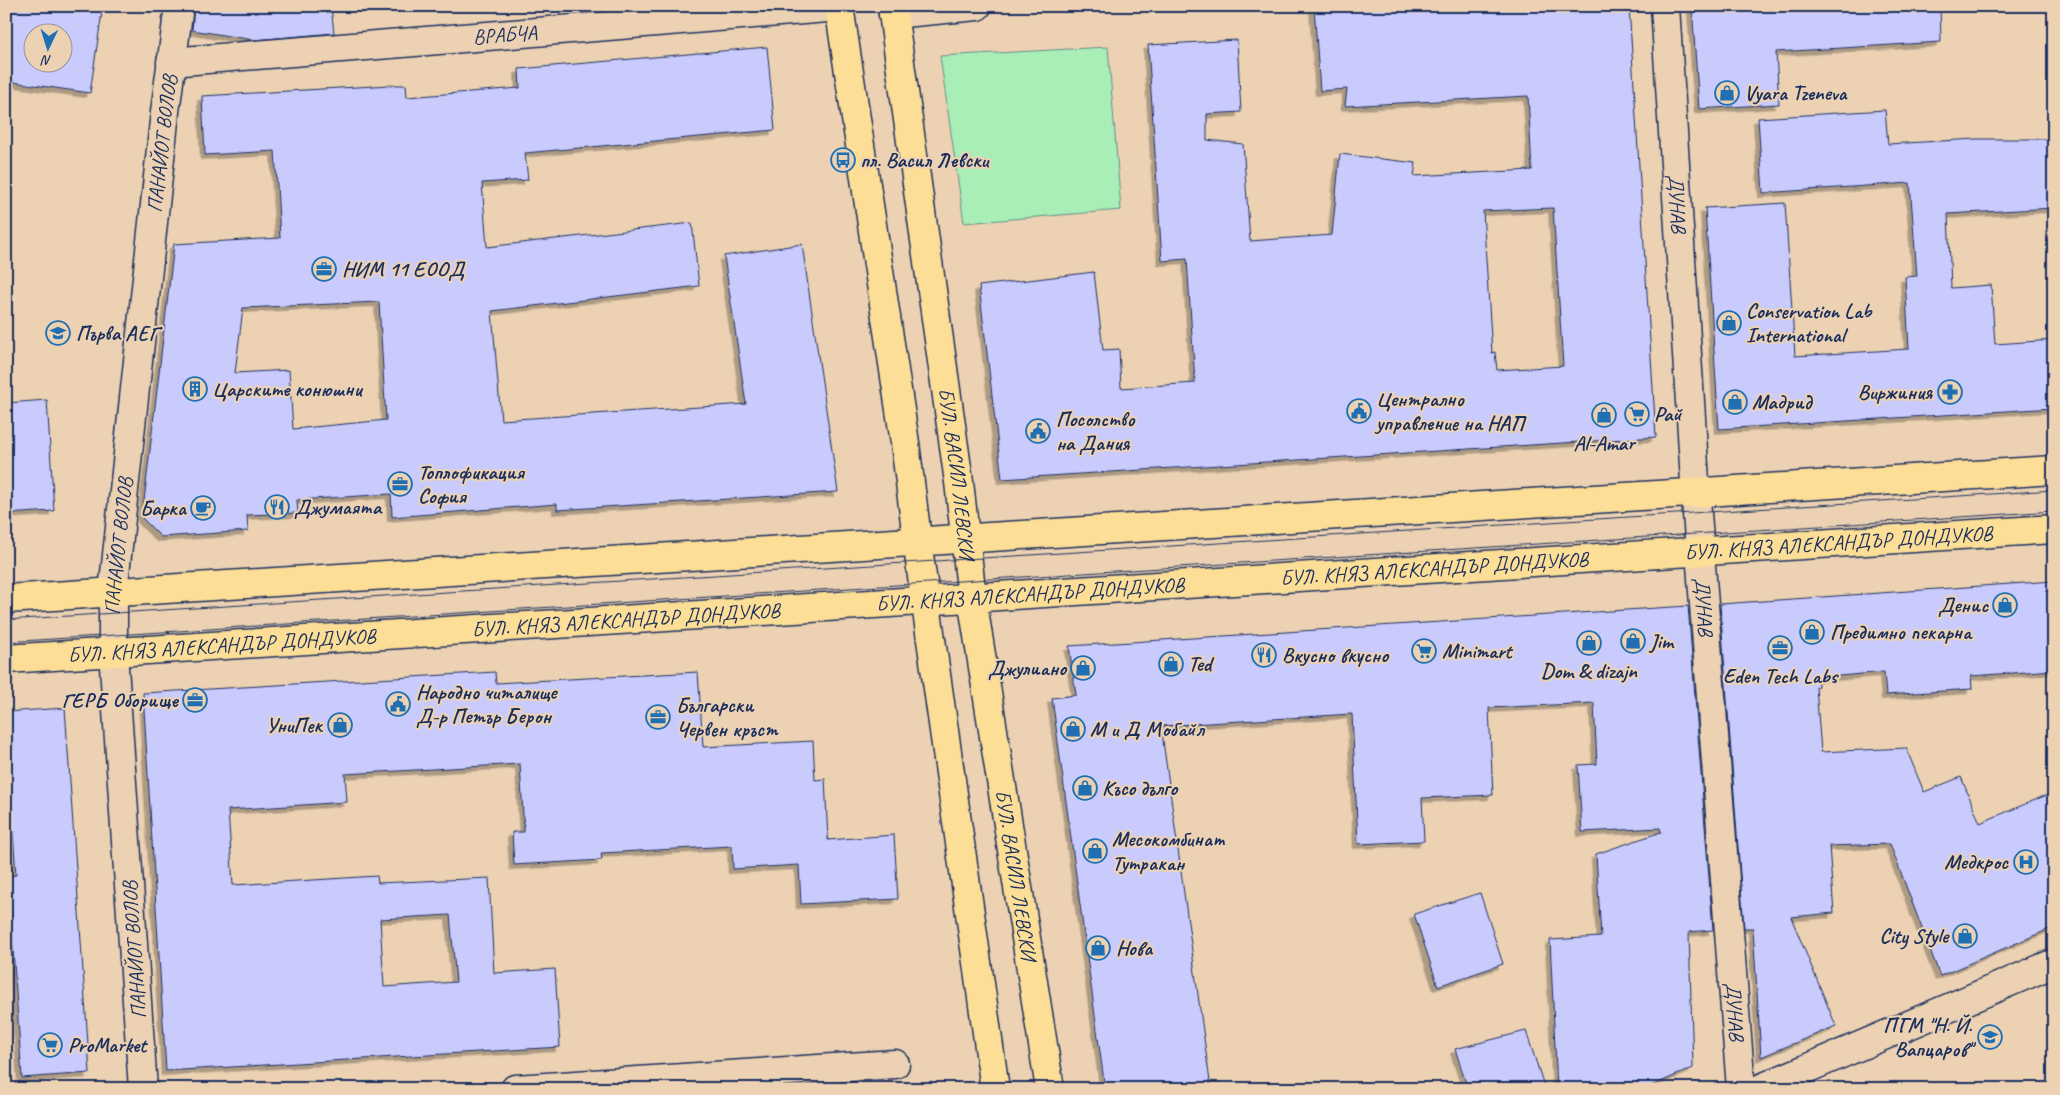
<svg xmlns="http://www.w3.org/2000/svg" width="2060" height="1095" viewBox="0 0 2060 1095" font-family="Caveat,sans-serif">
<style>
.green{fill:#a9edb7;stroke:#628e8a}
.building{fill:#c9cbfd;stroke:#1b2f5e;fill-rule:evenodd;filter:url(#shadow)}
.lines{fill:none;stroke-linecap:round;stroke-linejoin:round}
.minor-casing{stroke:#1b2f5e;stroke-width:31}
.major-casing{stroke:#1b2f5e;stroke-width:31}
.minor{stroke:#ecd2b3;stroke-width:28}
.major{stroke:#fdde96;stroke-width:28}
.tram{stroke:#1b2f5e;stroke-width:1}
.labels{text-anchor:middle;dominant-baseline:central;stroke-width:4;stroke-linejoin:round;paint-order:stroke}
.street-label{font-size:21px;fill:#1b2f5e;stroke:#ecd2b3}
.poi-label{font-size:21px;font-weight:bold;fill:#1b2f5e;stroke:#ecd2b3;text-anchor:start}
</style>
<defs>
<filter id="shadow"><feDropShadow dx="-4.5" dy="4.5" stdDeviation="0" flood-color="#0004"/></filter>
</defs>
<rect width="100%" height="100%" fill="#ecd2b3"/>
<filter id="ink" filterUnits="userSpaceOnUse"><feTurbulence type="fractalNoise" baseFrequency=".02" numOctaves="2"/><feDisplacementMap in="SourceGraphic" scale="10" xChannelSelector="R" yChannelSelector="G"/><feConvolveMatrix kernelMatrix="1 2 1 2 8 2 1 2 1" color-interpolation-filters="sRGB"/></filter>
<g filter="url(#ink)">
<path class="green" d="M1108,47L1121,210L964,223L940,56Z"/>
<g class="building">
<path d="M6,6H65L102,12L90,93L6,81ZM32,32H62V62H32Z"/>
<path d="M194,6H331L334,33L254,40L192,30Z"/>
<path d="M1314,6H1629L1656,437L1002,479L979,286L1094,272L1103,350L1119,349L1121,388L1195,383L1187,259L1162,261L1148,45L1237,40L1241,112L1207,114V140L1243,144L1250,241L1332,235L1340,154L1416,163L1414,176L1532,170L1528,96L1345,106L1347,89L1320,91ZM1553,208L1563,366L1497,370L1495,352L1492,353L1483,211Z"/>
<path d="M1692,6H1940L1941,42L1776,52L1779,104L1699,109Z"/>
<path d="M767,47L775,130L525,153L528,180L482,183L487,247L692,223L699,286L492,311L501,420L746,404L724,256L802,244L838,492L557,510V504L392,517L391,494L297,500L298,513L247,515L248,531L161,537L142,518L174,244L280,238L275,151L205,155L202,96L391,85H406L407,97L520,88L519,69ZM379,302L386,420L293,429L289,370L235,373L243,308Z"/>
<path d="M1885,110L1888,144L1976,139H2054V208L1948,214L1951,288L1991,285L1995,344L2054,340V408L1719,429L1705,208L1785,203L1795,356L1909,349L1905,277L1917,276L1910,183L1763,193L1758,118Z"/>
<path d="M47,400L54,511L6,514V403Z"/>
<path d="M2054,581V670L1971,676L1972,689L1886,695L1884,672L1817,678L1818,686L1816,687L1821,752L1906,748L1924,792L1961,777L1980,823L2054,792V927L1940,976L1890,844L1829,846L1834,913L1791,917L1836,1026L1761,1057L1753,928H1744L1720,604Z"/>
<path d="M1688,606L1713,930L1689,932L1693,1068L1644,1089H1557L1550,940L1601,937L1596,854L1661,832L1660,828L1582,832L1578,765L1597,764L1594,703L1489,708L1493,795L1422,798L1424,841L1358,844L1352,714L1161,726L1211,1089H1105L1052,698L1076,695L1069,646Z"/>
<path d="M495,672L496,683L698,672L703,747L813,741L815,780L825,779L828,840L894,835L898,899L801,904L799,865L733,869L732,846L601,853L602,860L514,865L512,832H524L520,764L345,774L347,802L228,810L233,885L377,876L378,883L489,878L494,973L555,969L560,1047L166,1071L143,693ZM450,915L456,982L384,987L380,919Z"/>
<path d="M65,708L90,1073L22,1078L8,876L16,875L11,804L6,805V712Z"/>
<path d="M1480,893L1503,964L1438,986L1414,914Z"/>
<path d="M1526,1031L1545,1089H1468L1455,1049Z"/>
</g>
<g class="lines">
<g class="minor-casing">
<g id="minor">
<path id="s1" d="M1665,6L1697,513L1741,1089"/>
<path d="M893,14L977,6"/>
<path id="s2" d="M171,62L839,7"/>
<path id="s3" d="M143,1089L113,652V592L165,112L179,6"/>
<path d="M515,1089L895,1064"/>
<path d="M1759,1089L2054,963"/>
</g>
</g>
<g class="major-casing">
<g id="major">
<path d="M839,6L905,443L920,562L995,1089"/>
<path id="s4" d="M892,6L959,482L972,598L1050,1089"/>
<path d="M6,599L2054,470"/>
<path id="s5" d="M6,659L2054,529"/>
</g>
</g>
<use href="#minor" class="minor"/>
<use href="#major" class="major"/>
<g class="tram">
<path d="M6,620L2054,490"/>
<path d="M6,642L2054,511"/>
</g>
</g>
</g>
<defs>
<g id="shop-ring" transform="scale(1.25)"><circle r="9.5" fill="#ecd2b3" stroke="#1f6fb2" stroke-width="1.5"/><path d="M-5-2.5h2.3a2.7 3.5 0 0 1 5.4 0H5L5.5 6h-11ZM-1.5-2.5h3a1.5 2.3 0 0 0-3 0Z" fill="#1f6fb2"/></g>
<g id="bus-ring" transform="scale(1.25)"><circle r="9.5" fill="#ecd2b3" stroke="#1f6fb2" stroke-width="1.5"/><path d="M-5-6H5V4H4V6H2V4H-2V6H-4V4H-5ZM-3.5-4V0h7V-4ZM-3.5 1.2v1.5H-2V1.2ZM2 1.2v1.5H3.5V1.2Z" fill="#1f6fb2"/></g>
<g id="office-ring" transform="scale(1.25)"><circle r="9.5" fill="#ecd2b3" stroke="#1f6fb2" stroke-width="1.5"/><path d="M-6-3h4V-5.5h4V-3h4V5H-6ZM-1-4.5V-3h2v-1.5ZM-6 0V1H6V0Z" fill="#1f6fb2"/></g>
<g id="school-ring" transform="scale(1.25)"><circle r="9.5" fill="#ecd2b3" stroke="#1f6fb2" stroke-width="1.5"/><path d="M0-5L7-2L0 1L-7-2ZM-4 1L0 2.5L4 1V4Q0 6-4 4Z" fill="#1f6fb2"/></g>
<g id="building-ring" transform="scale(1.25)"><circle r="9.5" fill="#ecd2b3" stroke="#1f6fb2" stroke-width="1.5"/><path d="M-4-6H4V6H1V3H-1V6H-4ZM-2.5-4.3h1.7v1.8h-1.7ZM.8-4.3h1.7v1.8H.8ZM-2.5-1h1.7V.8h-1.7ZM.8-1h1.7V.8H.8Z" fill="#1f6fb2"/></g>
<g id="pharmacy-ring" transform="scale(1.25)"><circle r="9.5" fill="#ecd2b3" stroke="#1f6fb2" stroke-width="1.5"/><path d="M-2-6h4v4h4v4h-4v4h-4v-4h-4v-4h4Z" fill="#1f6fb2"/></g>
<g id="civic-ring" transform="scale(1.25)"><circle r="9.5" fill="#ecd2b3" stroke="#1f6fb2" stroke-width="1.5"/><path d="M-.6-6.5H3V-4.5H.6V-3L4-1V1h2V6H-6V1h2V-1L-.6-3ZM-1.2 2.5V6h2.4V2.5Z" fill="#1f6fb2"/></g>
<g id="supermarket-ring" transform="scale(1.25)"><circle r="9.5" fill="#ecd2b3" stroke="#1f6fb2" stroke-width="1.5"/><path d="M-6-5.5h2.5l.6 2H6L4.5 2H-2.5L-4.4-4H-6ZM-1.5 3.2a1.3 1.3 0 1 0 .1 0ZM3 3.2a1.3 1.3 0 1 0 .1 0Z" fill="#1f6fb2"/></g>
<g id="restaurant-ring" transform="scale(1.25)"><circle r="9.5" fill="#ecd2b3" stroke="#1f6fb2" stroke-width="1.5"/><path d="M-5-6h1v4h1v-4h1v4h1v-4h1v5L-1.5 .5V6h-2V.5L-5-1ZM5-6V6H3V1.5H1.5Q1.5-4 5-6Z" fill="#1f6fb2"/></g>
<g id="cafe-ring" transform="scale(1.25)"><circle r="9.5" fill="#ecd2b3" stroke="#1f6fb2" stroke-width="1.5"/><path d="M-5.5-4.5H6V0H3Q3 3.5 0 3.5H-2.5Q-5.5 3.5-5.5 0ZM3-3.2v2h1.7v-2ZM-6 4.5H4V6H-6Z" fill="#1f6fb2"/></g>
<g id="hospital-ring" transform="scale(1.25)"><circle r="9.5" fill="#ecd2b3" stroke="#1f6fb2" stroke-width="1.5"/><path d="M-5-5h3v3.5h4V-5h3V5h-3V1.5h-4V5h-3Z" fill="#1f6fb2"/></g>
</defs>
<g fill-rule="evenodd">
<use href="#shop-ring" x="1727" y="93"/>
<use href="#bus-ring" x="843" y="160"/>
<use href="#office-ring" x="324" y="269"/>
<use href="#shop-ring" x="1729" y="323"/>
<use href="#school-ring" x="58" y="333"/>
<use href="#building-ring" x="195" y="389"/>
<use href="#pharmacy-ring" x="1950" y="392"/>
<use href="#shop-ring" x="1735" y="402"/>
<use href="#civic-ring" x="1359" y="411"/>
<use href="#supermarket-ring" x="1637" y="414"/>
<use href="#shop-ring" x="1604" y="415"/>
<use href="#civic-ring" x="1038" y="431"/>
<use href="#office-ring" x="400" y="484"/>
<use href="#restaurant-ring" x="277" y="507"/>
<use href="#cafe-ring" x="203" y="508"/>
<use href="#shop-ring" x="2005" y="605"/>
<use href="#shop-ring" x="1812" y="632"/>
<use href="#shop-ring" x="1633" y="641"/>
<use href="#shop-ring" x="1589" y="643"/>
<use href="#office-ring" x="1780" y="648"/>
<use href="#supermarket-ring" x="1424" y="651"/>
<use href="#restaurant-ring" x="1264" y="655"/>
<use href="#shop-ring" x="1171" y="664"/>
<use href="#shop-ring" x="1083" y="668"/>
<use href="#office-ring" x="195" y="700"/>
<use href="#civic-ring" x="398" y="704"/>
<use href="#office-ring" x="658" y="717"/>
<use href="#shop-ring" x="340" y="725"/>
<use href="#shop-ring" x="1073" y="729"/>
<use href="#shop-ring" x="1085" y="788"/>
<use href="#shop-ring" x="1095" y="851"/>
<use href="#hospital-ring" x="2026" y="862"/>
<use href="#shop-ring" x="1965" y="936"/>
<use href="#shop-ring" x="1098" y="948"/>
<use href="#school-ring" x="1990" y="1037"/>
<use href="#supermarket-ring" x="50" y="1045"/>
</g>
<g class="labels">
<g class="street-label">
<text stroke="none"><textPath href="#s2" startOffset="335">ВРАБЧА</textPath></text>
<text stroke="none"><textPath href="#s3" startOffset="949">ПАНАЙОТ ВОЛОВ</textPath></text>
<text stroke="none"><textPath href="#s1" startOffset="198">ДУНАВ</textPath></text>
<text stroke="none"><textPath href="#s4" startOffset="472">БУЛ. ВАСИЛ ЛЕВСКИ</textPath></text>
<text stroke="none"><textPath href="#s5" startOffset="1836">БУЛ. КНЯЗ АЛЕКСАНДЪР ДОНДУКОВ</textPath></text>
<text stroke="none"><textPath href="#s3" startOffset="544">ПАНАЙОТ ВОЛОВ</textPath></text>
<text stroke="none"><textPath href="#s5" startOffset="1431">БУЛ. КНЯЗ АЛЕКСАНДЪР ДОНДУКОВ</textPath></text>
<text stroke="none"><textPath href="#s5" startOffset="1026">БУЛ. КНЯЗ АЛЕКСАНДЪР ДОНДУКОВ</textPath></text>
<text stroke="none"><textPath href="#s1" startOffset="602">ДУНАВ</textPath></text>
<text stroke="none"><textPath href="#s5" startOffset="621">БУЛ. КНЯЗ АЛЕКСАНДЪР ДОНДУКОВ</textPath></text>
<text stroke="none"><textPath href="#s5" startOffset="216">БУЛ. КНЯЗ АЛЕКСАНДЪР ДОНДУКОВ</textPath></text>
<text stroke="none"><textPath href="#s4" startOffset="878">БУЛ. ВАСИЛ ЛЕВСКИ</textPath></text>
<text transform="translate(134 950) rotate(-94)">ПАНАЙОТ ВОЛОВ</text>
<text stroke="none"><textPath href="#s1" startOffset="1008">ДУНАВ</textPath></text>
</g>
<g class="poi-label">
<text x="1744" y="93">Vyara Tzeneva</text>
<text x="860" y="160">пл. Васил Левски</text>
<text x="342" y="269">НИМ 11 ЕООД</text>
<text x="1746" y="311">Conservation Lab<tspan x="1746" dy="24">International</tspan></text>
<text x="76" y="333">Първа АЕГ</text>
<text x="212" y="389">Царските конюшни</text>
<text x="1932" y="392" text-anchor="end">Виржиния</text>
<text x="1376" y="399">Централно<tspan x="1376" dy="24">управление на НАП</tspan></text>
<text x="1752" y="402">Мадрид</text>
<text x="1654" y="414">Рай</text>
<text x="1056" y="419">Посолство<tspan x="1056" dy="24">на Дания</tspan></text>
<text x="1604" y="443" text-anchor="middle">Al-Amar</text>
<text x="418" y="472">Топлофикация<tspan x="418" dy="24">София</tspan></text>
<text x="294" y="507">Джумаята</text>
<text x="186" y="508" text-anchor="end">Барка</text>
<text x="1988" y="605" text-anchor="end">Денис</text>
<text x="1830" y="632">Предимно пекарна</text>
<text x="1650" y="641">Jim</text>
<text x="1442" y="651">Minimart</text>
<text x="1282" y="655">Вкусно вкусно</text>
<text x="1188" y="664">Ted</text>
<text x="1066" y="668" text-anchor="end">Джулиано</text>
<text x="1589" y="671" text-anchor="middle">Dom &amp; dizajn</text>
<text x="1780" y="676" text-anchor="middle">Eden Tech Labs</text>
<text x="416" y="692">Народно читалище<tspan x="416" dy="24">Д-р Петър Берон</tspan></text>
<text x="178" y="700" text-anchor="end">ГЕРБ Оборище</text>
<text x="676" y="705">Български<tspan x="676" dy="24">Червен кръст</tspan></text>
<text x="322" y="725" text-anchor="end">УниПек</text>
<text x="1090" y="729">М и Д Мобайл</text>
<text x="1102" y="788">Късо дълго</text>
<text x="1112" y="839">Месокомбинат<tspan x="1112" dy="24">Тутракан</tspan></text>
<text x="2008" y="862" text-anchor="end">Медкрос</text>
<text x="1948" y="936" text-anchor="end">City Style</text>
<text x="1116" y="948">Нова</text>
<text x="1972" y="1025" text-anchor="end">ПГМ "Н. Й.<tspan x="1972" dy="24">Вапцаров"</tspan></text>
<text x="68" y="1045">ProMarket</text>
</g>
</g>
<rect width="2060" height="1095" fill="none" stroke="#ecd2b3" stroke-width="25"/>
<rect x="12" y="12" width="2035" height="1070" fill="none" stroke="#1b2f5e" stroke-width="2" filter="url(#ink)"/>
<g transform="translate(48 48) rotate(184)"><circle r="24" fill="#ecd2b3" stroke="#989191"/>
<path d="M0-4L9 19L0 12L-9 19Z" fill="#1f6fb2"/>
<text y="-8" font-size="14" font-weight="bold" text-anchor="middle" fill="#1b2f5e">N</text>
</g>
</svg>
